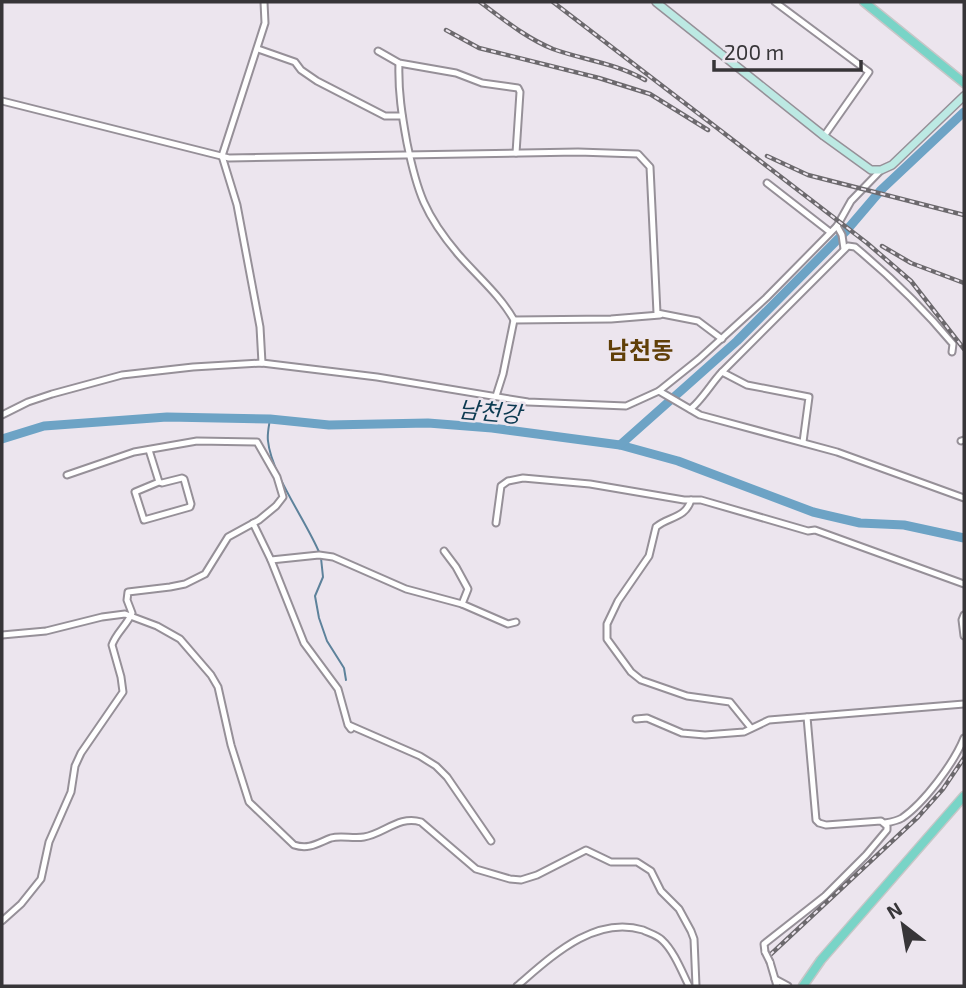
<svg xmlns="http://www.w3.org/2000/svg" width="966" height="988" viewBox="0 0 966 988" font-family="'Exo 2','Noto Sans KR',sans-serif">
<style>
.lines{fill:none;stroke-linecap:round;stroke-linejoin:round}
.stream{stroke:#5d829b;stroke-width:2}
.river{stroke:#6da3c5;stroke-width:9}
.minor-casing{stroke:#969098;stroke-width:9}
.secondary-casing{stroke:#969098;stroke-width:10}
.primary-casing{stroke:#c7c6c7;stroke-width:11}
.minor{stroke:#fff;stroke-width:5}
.secondary{stroke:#bce9e3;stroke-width:7}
.primary{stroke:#79d4c7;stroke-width:8}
.rail-casing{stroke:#6c696d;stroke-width:4.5}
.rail{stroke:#ece5ee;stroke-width:2;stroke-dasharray:5;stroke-linecap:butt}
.minor-bridge-casing{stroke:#969098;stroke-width:9;stroke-linecap:butt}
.minor-bridge{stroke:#fff;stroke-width:5}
.labels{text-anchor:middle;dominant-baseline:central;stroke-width:5;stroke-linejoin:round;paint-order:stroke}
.water-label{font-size:23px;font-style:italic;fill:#0c3a51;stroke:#ece5ee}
.quarter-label{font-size:24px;font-weight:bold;fill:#603f07;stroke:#ece5ee}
</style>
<rect width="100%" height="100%" fill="#ece5ee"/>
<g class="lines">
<g class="stream">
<path d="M270,419C269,426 267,434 268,441C271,473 306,521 319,552"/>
<path d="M321,558L323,577L315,596L319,618L327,641L344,668L346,680"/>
</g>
<g class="river">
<path d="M2,439L44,426L167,417L270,419L329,425L428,423L492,428L620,445L678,461L813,512L860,523L904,525L964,538"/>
<path d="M620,445L737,341L846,231L881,190L964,112"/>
</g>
<g class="minor-casing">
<g id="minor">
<path d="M775,2L869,72L824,136"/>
<path d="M258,49L295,62L301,70L317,81L385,116H402"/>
<path d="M378,51L399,63L456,73L482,83L518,88L520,92L516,153"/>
<path d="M399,63C398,91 402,116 407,143C417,192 425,215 458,254C477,276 500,295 514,320"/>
<path d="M2,101L229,158L578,152L638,154L650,167L657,313L698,321L722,339"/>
<path d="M767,183L830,232"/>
<path d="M837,226L842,235L844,249"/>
<path d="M262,363L260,327L237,205L222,156L265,23L264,2"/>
<path d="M722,372L747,385L809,397L803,442"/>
<path d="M659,391L700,415L837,452L964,498"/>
<path d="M496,396L503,374L514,320L611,319L660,315"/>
<path d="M690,409C699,404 713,381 722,372L848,246L855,247C891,277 923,308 953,344L952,352"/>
<path d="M2,415L28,402L52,394L122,375L193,367L262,363L377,377L528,402L626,406L659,391L699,359L766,298L837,226L851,201L881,170"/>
<path d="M961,441L964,440"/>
<path d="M149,450L159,482L162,483L182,478L184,479L191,504L190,507L144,520L135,492L159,482"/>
<path d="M691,500C685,519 669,516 656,527L649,556L618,601L607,624V639L631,672L641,680L687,696L730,702L751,728"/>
<path d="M253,523L271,560L304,643L338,689L348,725L351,729"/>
<path d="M496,523L501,486L508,481L523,478L590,484L684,500H701L808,531L815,530L964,584"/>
<path d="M444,551L456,567L468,589L462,604"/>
<path d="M271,560L319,555L333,557L406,589L462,604L508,624L516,622"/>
<path d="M964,615L962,620L964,636"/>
<path d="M2,635L46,631L102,617L125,614L157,626L180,639L211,675L218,687L231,745L249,802L294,845C309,850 318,843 331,838C341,835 353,839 364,837C384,834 399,815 421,822L476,869L510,879L521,880L537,875L586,850L611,862H637L651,871L661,891L679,909L691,931L694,939L696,986"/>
<path d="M636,719L647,718L682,733L705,735L744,732L769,720L964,704"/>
<path d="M349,725L420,756L436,766L447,777L491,841"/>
<path d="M885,823C891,822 897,821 902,818C924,803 954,763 964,738"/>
<path d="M2,921L21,904L41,879L49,842L71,792L75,766L81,753L123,692L121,677L112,645C116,633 127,625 132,613L127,600L128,592L170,587L185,584L205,574L228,537L259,520L276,506L283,497L277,477L257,442L197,441L134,452L67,475"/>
<path d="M765,952L764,944L825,896L866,855L887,830V826L881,821L826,825L819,823L816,820L807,717"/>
<path d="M770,962L775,979"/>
<path d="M517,986C551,957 594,915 643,930C649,933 657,935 662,940C674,951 682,972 689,986"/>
<path d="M777,986L775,979L788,986"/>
</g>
</g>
<g class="secondary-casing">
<path id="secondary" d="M656,2L824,136L871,170H881L892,165L964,96"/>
</g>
<g class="primary-casing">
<g id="primary">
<path d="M864,2L964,83"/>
<path d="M803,986L821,960L964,796"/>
</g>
</g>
<use href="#minor" class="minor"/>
<use href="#secondary" class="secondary"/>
<use href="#primary" class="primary"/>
<g class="rail-casing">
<g id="rail">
<path d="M480,2C503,19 526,38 553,49C583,60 616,63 645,80"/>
<path d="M553,2L867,243L911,281L964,349"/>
<path d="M446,30L479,48L599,78L650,94L708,130"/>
<path d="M767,156L808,175L964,215"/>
<path d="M882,246L911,263L964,283"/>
<path d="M770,955L918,817L943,789L964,758"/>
</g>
</g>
<use href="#rail" class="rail"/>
<g class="minor-bridge-casing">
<path id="minor-bridge" d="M765,952L770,962"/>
</g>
<use href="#minor-bridge" class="minor-bridge"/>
</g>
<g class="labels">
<g class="water-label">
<text transform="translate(490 411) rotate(5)">남천강</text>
</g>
<g class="quarter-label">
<text x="640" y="349">남천동</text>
</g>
</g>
<rect width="966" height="988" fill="none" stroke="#373538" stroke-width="7"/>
<g transform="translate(903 925) rotate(329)" stroke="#ece5ee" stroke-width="5" paint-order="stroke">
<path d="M0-5L12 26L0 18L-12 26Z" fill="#373538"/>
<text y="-10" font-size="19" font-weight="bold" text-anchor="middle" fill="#373538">N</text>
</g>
<path d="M714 60v10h147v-10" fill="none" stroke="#373538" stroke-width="3.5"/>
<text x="724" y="60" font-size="21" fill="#373538" stroke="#ece5ee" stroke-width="5" paint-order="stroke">200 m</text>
</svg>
